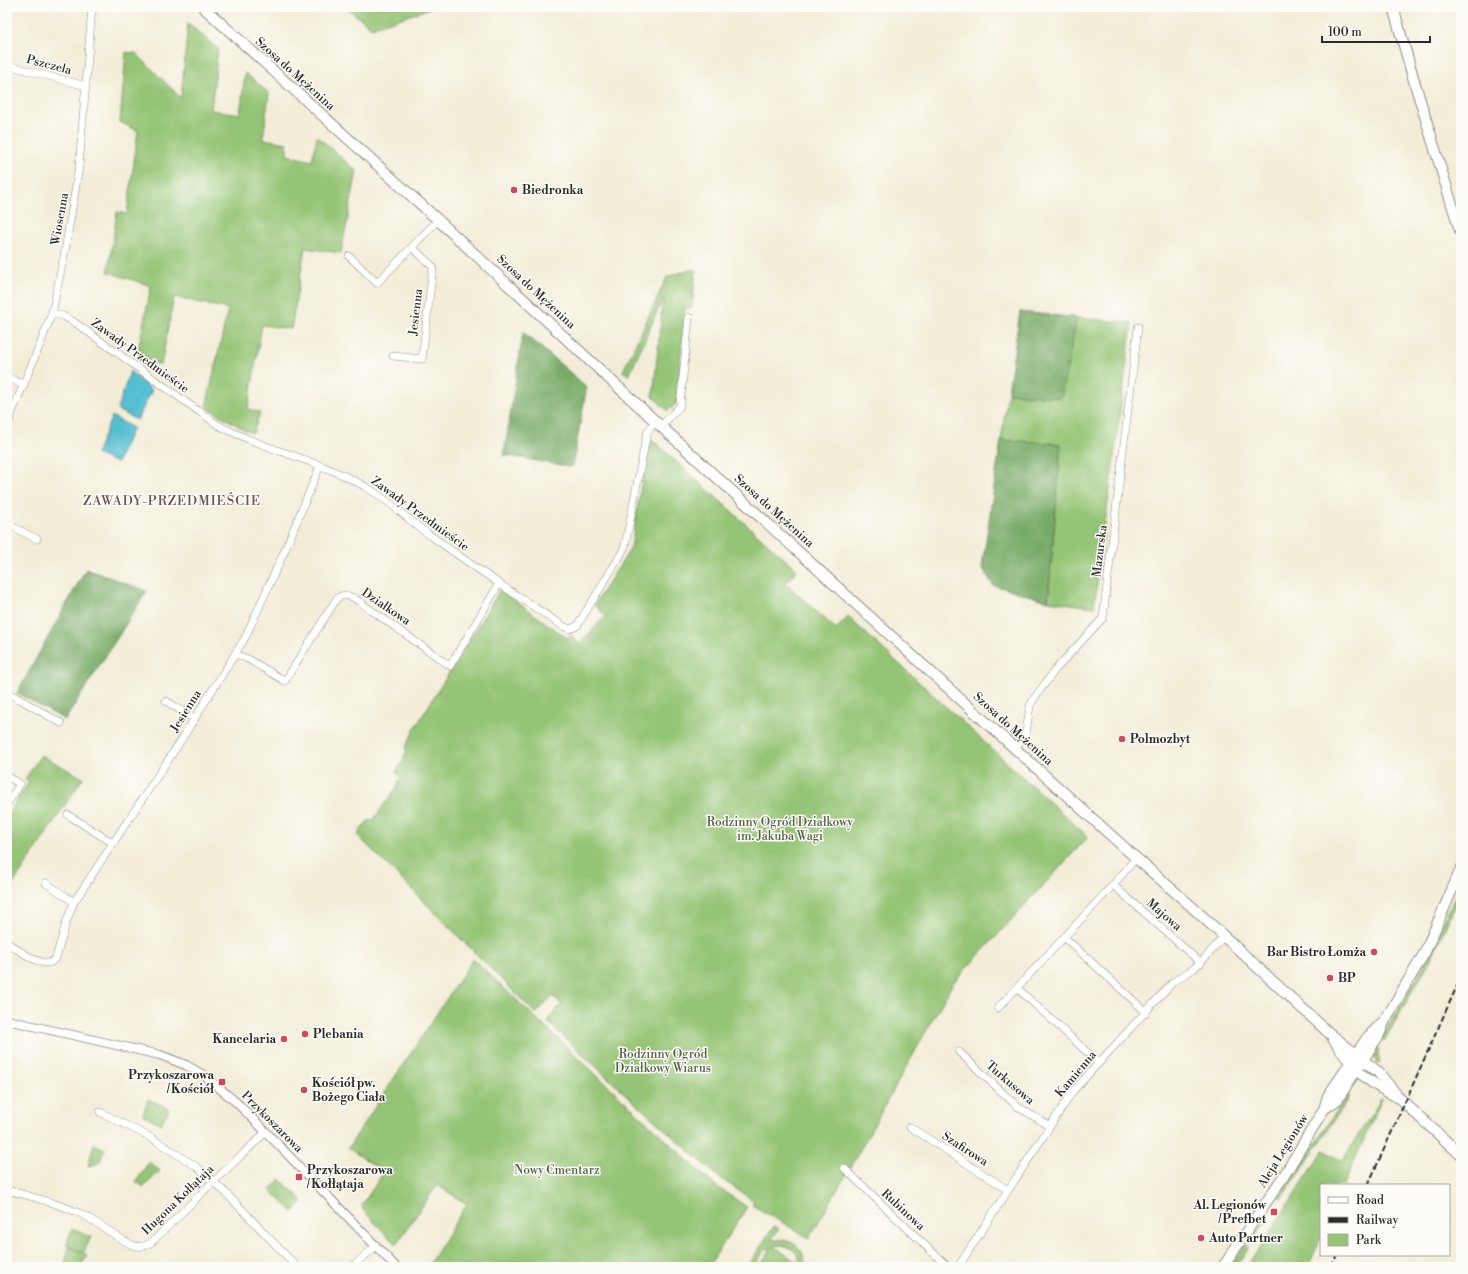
<svg xmlns="http://www.w3.org/2000/svg" width="1468" height="1274" viewBox="0 0 1468 1274" font-family="'Libre Bodoni',serif">
<style>
.green{fill:#94c474;stroke:#607850;fill-rule:evenodd}
.forest{fill:#7a6;stroke:#516a48}
.water{fill:#54bed1;stroke:#40747e}
.lines{fill:none;stroke-linecap:round;stroke-linejoin:round}
.minor-casing{stroke:#8f8c82;stroke-width:8}
.tertiary-casing{stroke:#8f8c82;stroke-width:10}
.secondary-casing{stroke:#8f8c82;stroke-width:12}
.minor{stroke:#fff;stroke-width:7}
.tertiary{stroke:#fff;stroke-width:8}
.secondary{stroke:#fff;stroke-width:10}
.rail{stroke:#2b2b2b;stroke-width:2;stroke-dasharray:6 3;stroke-linecap:butt}
.poi-dot{fill:#d1495b;stroke:#fdfcf7;stroke-width:1.5}
.labels{text-anchor:middle;dominant-baseline:central;stroke-width:3;stroke-linejoin:round;paint-order:stroke}
.street-label{font-size:12px;fill:#2b2b2b;stroke:#fdfcf7}
.poi-label{font-size:12px;font-weight:bold;fill:#2b2b2b;stroke:#fdfcf7;text-anchor:start}
.park-label{font-size:12px;fill:#506145;stroke:#fdfcf7}
.neighbourhood-label{font-size:13px;letter-spacing:1px;fill:#69564e;stroke:#fdfcf7}
</style>
<rect width="100%" height="100%" fill="#fdfcf7"/>
<filter id="ink" filterUnits="userSpaceOnUse"><feTurbulence type="fractalNoise" baseFrequency=".025" numOctaves="2"/><feDisplacementMap in="SourceGraphic" scale="8" xChannelSelector="R" yChannelSelector="G"/><feConvolveMatrix kernelMatrix="1 2 1 2 8 2 1 2 1" color-interpolation-filters="sRGB"/></filter>
<filter id="wash" filterUnits="userSpaceOnUse"><feTurbulence type="fractalNoise" baseFrequency=".012" numOctaves="4" result="noise"/><feDisplacementMap in="SourceGraphic" scale="16" xChannelSelector="R" yChannelSelector="G"/><feGaussianBlur stdDeviation="0.9" result="paint"/><feColorMatrix in="noise" values="0 0 0 0 0 0 0 0 0 0 0 0 0 0 0 0 0 1.4 0 .05"/><feComposite in="paint" operator="in"/></filter>
<g filter="url(#wash)">
<rect width="100%" height="100%" fill="#f3edd8"/>
<g class="green">
<path d="M346,7H434L372,28Z"/>
<path d="M188,23L218,49L211,110L240,114L245,73L269,93L263,139L287,143V155L312,161L317,136L357,171L341,253L305,248L291,329L262,325L248,409L260,413L253,433L245,430L206,407L228,309L174,297L161,365L137,356L151,286L108,272L117,212L127,214L138,131L120,122L126,52L136,53L181,98Z"/>
<path d="M696,269L692,308H685L676,404L668,411L653,397L663,298L629,376L623,371L667,277L682,272Z"/>
<path d="M1020,312L1132,323L1094,607L1048,601L1061,444L1001,440Z"/>
<path d="M649,437L797,570L785,583L836,629L848,617L1088,837L953,983L850,1168L809,1238L752,1205L754,1201L720,1178L635,1103L550,1024L548,1020L562,1004L552,996L536,1014L358,836L359,832L369,820L370,821L374,819L399,784L398,781L401,778L396,772L405,758L403,757L407,751L405,749L415,728L500,590L567,638L571,635L579,644L606,616L594,605L631,548Z"/>
<path d="M41,755L83,778L8,892L7,815L29,782L25,779Z"/>
<path d="M1461,883V893L1431,959L1384,1041H1379L1410,990L1428,957Z"/>
<path d="M473,959L714,1185L747,1207L708,1267H427L467,1204L437,1185L396,1245L363,1210L362,1205L384,1172L348,1148Z"/>
<path d="M1376,1046L1379,1049L1378,1053L1380,1063L1378,1064L1373,1057Z"/>
<path d="M1348,1094L1349,1097L1297,1177L1281,1198H1280L1278,1197C1301,1162 1325,1129 1348,1094Z"/>
<path d="M1382,1098L1344,1185H1321V1238L1308,1267H1247L1324,1150L1342,1161Z"/>
<path d="M148,1099L169,1109L161,1124L143,1115Z"/>
<path d="M94,1144L105,1149L99,1163L88,1166Z"/>
<path d="M149,1162L160,1171L144,1187L136,1182Z"/>
<path d="M280,1179L303,1201L293,1212L270,1190Z"/>
<path d="M1264,1220L1266,1221L1252,1242L1248,1239Z"/>
<path d="M774,1226L779,1229L771,1240C790,1237 806,1247 805,1267H800L799,1264L797,1267H759L772,1247L764,1251L754,1267H747ZM778,1245C790,1245 799,1252 800,1264L773,1246Z"/>
<path d="M72,1229L91,1237L84,1252L66,1245Z"/>
<path d="M1245,1243L1249,1247L1236,1267H1230Z"/>
<path d="M69,1247L87,1255L80,1267H64Z"/>
</g>
<g class="forest">
<path d="M1020,312L1077,318L1061,398L1008,393Z"/>
<path d="M523,332L587,387L572,467L504,455Z"/>
<path d="M1001,440L1061,444L1048,601L993,585L982,567Z"/>
<path d="M86,569L147,591L65,720L17,693Z"/>
</g>
<g class="water">
<path d="M130,371L152,390L137,420L117,410Z"/>
<path d="M112,416L133,428L117,463L96,454Z"/>
</g>
</g>
<g filter="url(#ink)">
<g class="lines">
<g class="minor-casing">
<g id="minor">
<path d="M7,65L86,86"/>
<path d="M349,256L377,283L438,220"/>
<path d="M52,313L63,316L74,322L218,425C268,452 326,461 374,492C393,504 409,521 427,533C471,565 517,596 563,626L570,629L577,626L620,556L625,546L647,433L655,421"/>
<path d="M393,356L422,359L433,267L412,247"/>
<path d="M7,377L24,385"/>
<path d="M7,425L43,337L52,313L65,251L79,167L92,7"/>
<path d="M661,426L680,406L689,317"/>
<path d="M7,524L37,539"/>
<path d="M235,654L248,659L285,681L337,598C344,594 347,595 354,598L450,666L499,584"/>
<path d="M7,692L61,723"/>
<path d="M166,701L193,718"/>
<path d="M1015,749L1026,733L1030,706L1033,700L1055,670L1103,618L1138,327"/>
<path d="M7,776L20,784L7,804"/>
<path d="M68,815L113,843"/>
<path d="M46,883L74,902"/>
<path d="M1113,885L1201,963"/>
<path d="M1064,937L1146,1012"/>
<path d="M7,943C17,949 37,964 48,963C51,963 54,960 56,958L66,923L74,902L180,742L245,638L285,550L320,466"/>
<path d="M1017,988L1099,1063"/>
<path d="M998,1008L1113,885L1136,858"/>
<path d="M959,1052L1018,1107L1050,1126"/>
<path d="M100,1112L150,1137L197,1167L226,1193L297,1267"/>
<path d="M910,1127L1008,1190"/>
<path d="M844,1168L948,1267"/>
<path d="M7,1190C32,1197 58,1203 81,1214C99,1223 114,1236 132,1245C140,1248 148,1246 154,1240L213,1182L266,1132"/>
<path d="M352,1267L376,1246"/>
<path d="M958,1267L1073,1091L1173,982L1193,969L1204,959L1224,936"/>
</g>
</g>
<g class="tertiary-casing">
<path id="tertiary" d="M7,1020L160,1055L186,1065L205,1076L237,1103L266,1132L396,1267"/>
</g>
<g class="secondary-casing">
<g id="secondary">
<path d="M203,7L438,220L655,421L958,697L1136,858L1191,906L1329,1033L1343,1044L1378,1072L1400,1099L1461,1155"/>
<path d="M1393,7L1415,84L1461,234"/>
<path d="M1333,1039C1353,1069 1365,1081 1397,1097"/>
<path d="M1324,1109L1337,1100L1379,1035L1385,1020L1425,952L1461,869"/>
<path d="M1223,1267L1285,1174L1324,1109L1328,1096L1367,1038L1385,1020"/>
</g>
</g>
<use href="#minor" class="minor"/>
<use href="#tertiary" class="tertiary"/>
<use href="#secondary" class="secondary"/>
<g class="rail">
<path d="M1368,1185L1461,977"/>
<path d="M1331,1267L1337,1255"/>
</g>
</g>
</g>
<g class="poi-dot">
<circle cx="514" cy="190" r="4"/>
<circle cx="1122" cy="739" r="4"/>
<circle cx="1374" cy="952" r="4"/>
<circle cx="1330" cy="978" r="4"/>
<circle cx="305" cy="1034" r="4"/>
<circle cx="284" cy="1039" r="4"/>
<rect x="218" y="1078" width="8" height="8" rx="2"/>
<circle cx="304" cy="1090" r="4"/>
<rect x="295" y="1173" width="8" height="8" rx="2"/>
<rect x="1270" y="1208" width="8" height="8" rx="2"/>
<circle cx="1201" cy="1238" r="4"/>
</g>
<g class="labels">
<g class="street-label">
<text transform="translate(49 65) rotate(15)">Pszczela</text>
<text transform="translate(295 74) rotate(42)">Szosa do Mężenina</text>
<text transform="translate(60 219) rotate(-80)">Wiosenna</text>
<text transform="translate(536 292) rotate(43)">Szosa do Mężenina</text>
<text transform="translate(416 312) rotate(-83)">Jesienna</text>
<text transform="translate(140 356) rotate(36)">Zawady Przedmieście</text>
<text transform="translate(774 511) rotate(42)">Szosa do Mężenina</text>
<text transform="translate(420 514) rotate(36)">Zawady Przedmieście</text>
<text transform="translate(1100 551) rotate(-83)">Mazurska</text>
<text transform="translate(386 607) rotate(34)">Działkowa</text>
<text transform="translate(186 711) rotate(-58)">Jesienna</text>
<text transform="translate(1013 729) rotate(42)">Szosa do Mężenina</text>
<text transform="translate(1164 915) rotate(41)">Majowa</text>
<text transform="translate(1076 1074) rotate(-50)">Kamienna</text>
<text transform="translate(1010 1083) rotate(41)">Turkusowa</text>
<text transform="translate(272 1122) rotate(45)">Przykoszarowa</text>
<text transform="translate(965 1149) rotate(33)">Szafirowa</text>
<text transform="translate(1283 1151) rotate(-58)">Aleja Legionów</text>
<text transform="translate(178 1200) rotate(-44)">Hugona Kołłątaja</text>
<text transform="translate(903 1210) rotate(43)">Rubinowa</text>
</g>
<g class="poi-label">
<text x="522" y="190">Biedronka</text>
<text x="1130" y="739">Polmozbyt</text>
<text x="1366" y="952" text-anchor="end">Bar Bistro Łomża</text>
<text x="1338" y="978">BP</text>
<text x="313" y="1034">Plebania</text>
<text x="276" y="1039" text-anchor="end">Kancelaria</text>
<text x="214" y="1075" text-anchor="end">Przykoszarowa<tspan x="214" dy="14">/ Kościół</tspan></text>
<text x="312" y="1083">Kościół pw.<tspan x="312" dy="14">Bożego Ciała</tspan></text>
<text x="307" y="1170">Przykoszarowa<tspan x="307" dy="14">/ Kołłątaja</tspan></text>
<text x="1266" y="1205" text-anchor="end">Al. Legionów<tspan x="1266" dy="14">/ Prefbet</tspan></text>
<text x="1209" y="1238">Auto Partner</text>
</g>
<g class="park-label">
<text x="780" y="822">Rodzinny Ogród Działkowy<tspan x="780" dy="14">im. Jakuba Wagi</tspan></text>
<text x="663" y="1054">Rodzinny Ogród<tspan x="663" dy="14">Działkowy Wiarus</tspan></text>
<text x="557" y="1170">Nowy Cmentarz</text>
</g>
<g class="neighbourhood-label">
<text x="172" y="501">ZAWADY-PRZEDMIEŚCIE</text>
</g>
</g>
<rect width="1468" height="1274" fill="none" stroke="#fdfcf7" stroke-width="24"/>
<rect x="1320" y="1184" width="130" height="72" fill="#fdfcf7" stroke="#a9a8a5"/>
<rect x="1328" y="1197" width="20" height="6" fill="#ffffff" stroke="#a9a8a5"/>
<text x="1356" y="1204" font-size="12" fill="#2b2b2b">Road</text>
<rect x="1328" y="1217" width="20" height="6" fill="#2b2b2b" stroke="#a9a8a5"/>
<text x="1356" y="1224" font-size="12" fill="#2b2b2b">Railway</text>
<rect x="1328" y="1234" width="20" height="12" fill="#94c474" stroke="#a9a8a5"/>
<text x="1356" y="1244" font-size="12" fill="#2b2b2b">Park</text>
<path d="M1322 36v6h108v-6" fill="none" stroke="#2b2b2b" stroke-width="2"/>
<text x="1328" y="36" font-size="12" fill="#2b2b2b" stroke="#fdfcf7" stroke-width="3" paint-order="stroke">100 m</text>
</svg>
